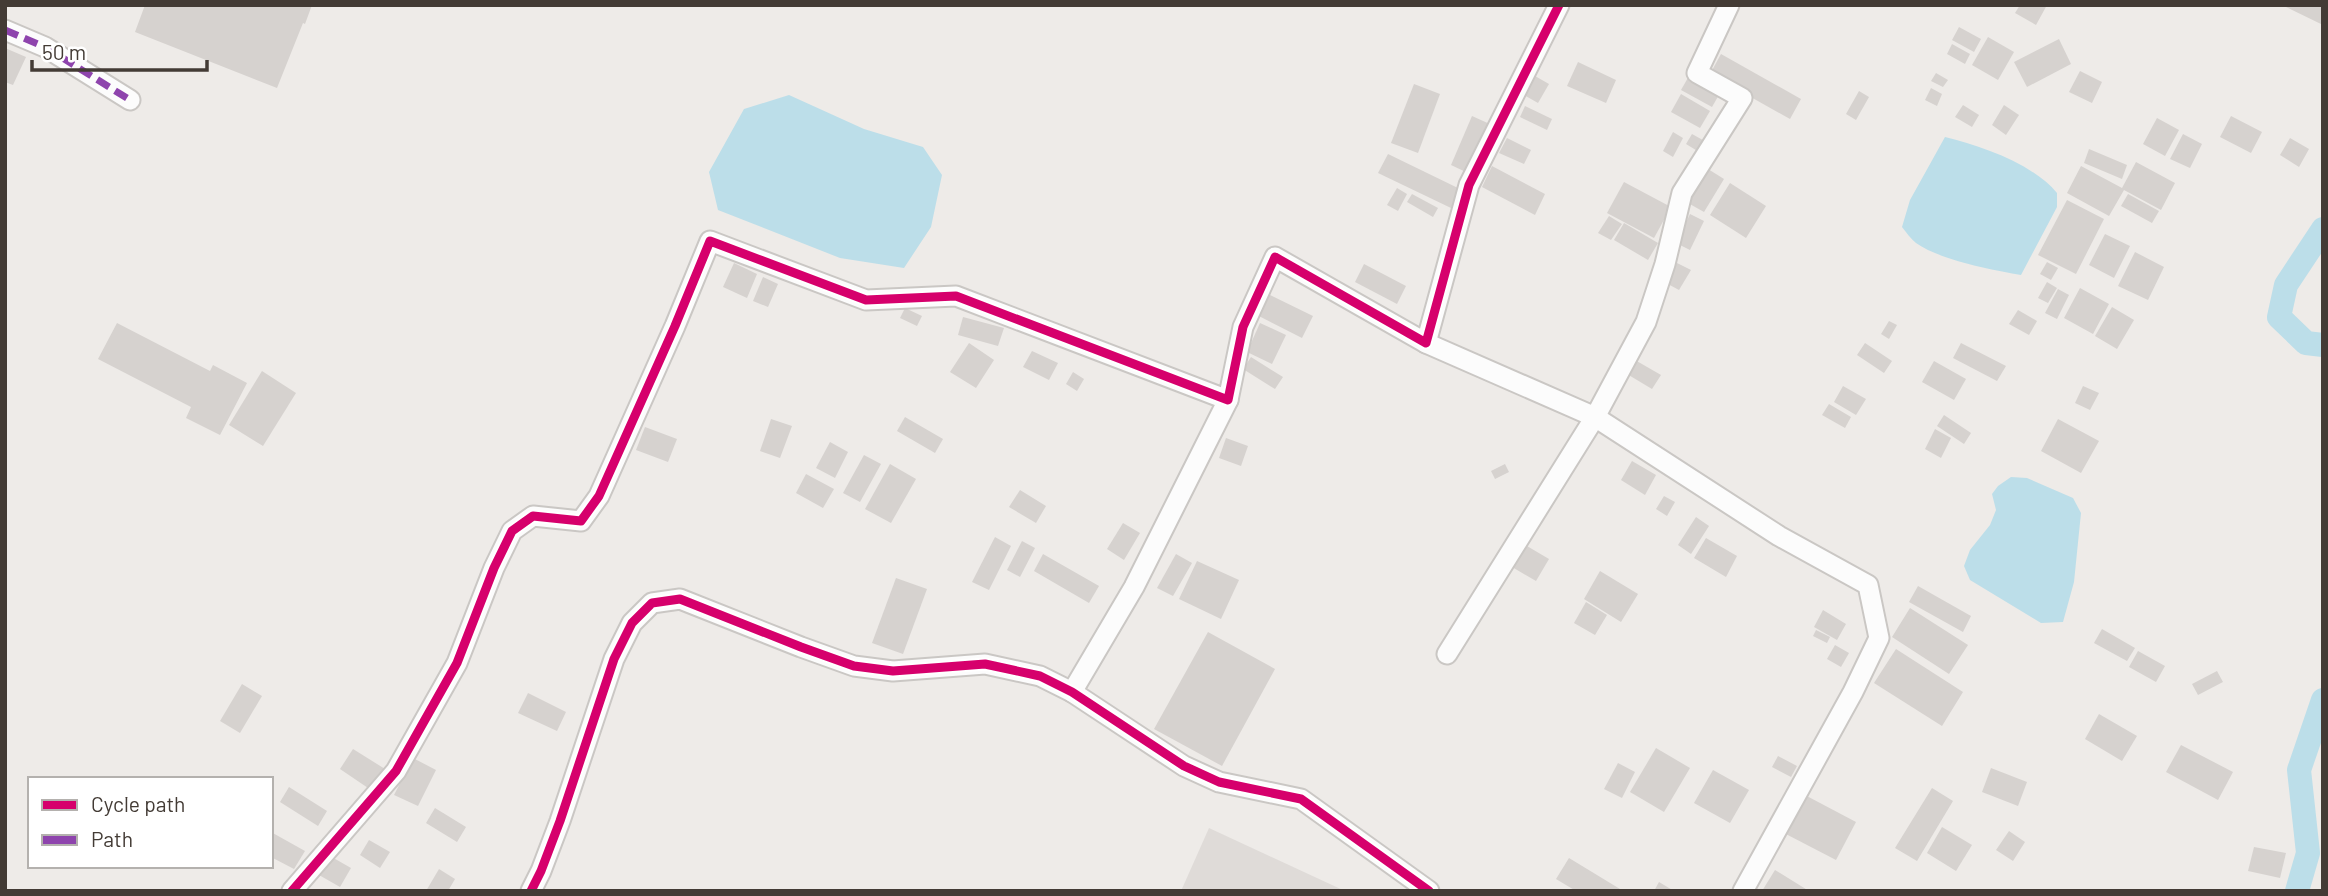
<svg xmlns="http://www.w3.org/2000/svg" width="2328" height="896" viewBox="0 0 2328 896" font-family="Barlow,sans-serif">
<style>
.industrial{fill:#dfdbd8}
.water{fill:#bcdee9}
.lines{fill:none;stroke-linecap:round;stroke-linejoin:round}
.canal{stroke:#bcdee9;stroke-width:24}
.building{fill:#d6d2cf}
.street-casing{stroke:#cac7c4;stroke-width:23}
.street{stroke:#fcfcfc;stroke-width:19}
.quiet{stroke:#8e44ad;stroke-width:7;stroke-dasharray:14 7;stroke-linecap:butt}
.cycleway-casing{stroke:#fff;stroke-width:13}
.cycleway{stroke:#d6006c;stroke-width:9}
</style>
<rect width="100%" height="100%" fill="#eeebe8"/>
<path class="industrial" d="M1209,828L1345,891H1181Z"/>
<g class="water">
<path d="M789,95L864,129L923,147L942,175L931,227L904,268L840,258L718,210L709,172L744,109Z"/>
<path d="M1945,137C1982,146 2033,164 2057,193V207L2021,275C1992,270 1940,260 1916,243C1911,239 1906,232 1902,227L1910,200Z"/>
<path d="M2011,477L2027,478L2073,498L2081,513L2074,582L2063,622L2041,623L1970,580L1964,566L1970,550L1990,525L1996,510L1992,494L1998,486Z"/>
</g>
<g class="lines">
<g class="canal">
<path d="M2323,229L2286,285L2279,317L2306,343L2323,345"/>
<path d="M2297,891L2308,853L2299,770L2323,700"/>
</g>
</g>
<g class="building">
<path d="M145,5H312L305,24L303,23L277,88L135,32Z"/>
<path d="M2020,5H2047L2036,25L2015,13Z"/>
<path d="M2282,5H2323V25Z"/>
<path d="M1959,27L1981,39L1974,52L1952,40Z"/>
<path d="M1988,37L2014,52L1998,80L1972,65Z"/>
<path d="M2059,39L2071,64L2027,87L2014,62Z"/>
<path d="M1952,44L1970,54L1965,64L1947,54Z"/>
<path d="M5,48L26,57L13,85L5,82Z"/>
<path d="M1721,54L1801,99L1790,119L1710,74Z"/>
<path d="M1578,62L1616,80L1606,103L1567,86Z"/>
<path d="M2080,71L2102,82L2092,103L2069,92Z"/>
<path d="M1936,73L1948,80L1943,87L1931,81Z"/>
<path d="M1535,76L1549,84L1538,103L1524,95Z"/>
<path d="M1689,76L1720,93L1712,107L1681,90Z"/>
<path d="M1414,84L1440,94L1418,153L1391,143Z"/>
<path d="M1931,88L1942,94L1937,106L1925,100Z"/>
<path d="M1859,91L1869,97L1856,120L1846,114Z"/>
<path d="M1681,94L1710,111L1700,128L1671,112Z"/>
<path d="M1963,105L1979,115L1972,127L1955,117Z"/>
<path d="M2004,105L2019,115L2006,135L1992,125Z"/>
<path d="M1525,106L1552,119L1547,130L1520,117Z"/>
<path d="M1472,116L1492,125L1470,174L1451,165Z"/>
<path d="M2231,116L2262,132L2251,153L2220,137Z"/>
<path d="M2157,118L2179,130L2165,156L2143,144Z"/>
<path d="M1673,132L1683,138L1673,157L1663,151Z"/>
<path d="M1692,134L1710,144L1704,155L1686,144Z"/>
<path d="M2183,134L2202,144L2190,168L2170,159Z"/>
<path d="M1507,138L1531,150L1524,164L1499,153Z"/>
<path d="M2290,138L2309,149L2299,167L2280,155Z"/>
<path d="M2089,149L2127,165L2122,179L2084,163Z"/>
<path d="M1388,154L1460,189L1451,208L1378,173Z"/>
<path d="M2136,162L2175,183L2161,210L2124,190L2109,216L2067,193L2081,166L2122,188Z"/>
<path d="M1492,166L1545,194L1535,215L1482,187Z"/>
<path d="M1708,169L1724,179L1704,212L1688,203Z"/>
<path d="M1624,182L1671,207L1654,238L1607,213Z"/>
<path d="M1730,183L1766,206L1746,238L1710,215Z"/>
<path d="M1397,188L1407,194L1398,211L1387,205Z"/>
<path d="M1412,194L1438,208L1433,217L1407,202Z"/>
<path d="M2128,194L2159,211L2152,223L2121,206Z"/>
<path d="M2067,200L2104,219L2076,274L2038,255Z"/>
<path d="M1690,214L1704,221L1690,250L1676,243Z"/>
<path d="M1609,216L1622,224L1611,240L1598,233Z"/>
<path d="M1624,223L1658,243L1648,260L1614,240Z"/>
<path d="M2105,234L2130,246L2114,278L2089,265Z"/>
<path d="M2135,252L2164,267L2148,300L2118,286Z"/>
<path d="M2047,262L2058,268L2051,280L2040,274Z"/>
<path d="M734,263L757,274L747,298L723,287Z"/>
<path d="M1677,263L1691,270L1679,290L1666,283Z"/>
<path d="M1364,264L1406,286L1397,304L1355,282Z"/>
<path d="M763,277L778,284L768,307L753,301Z"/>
<path d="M2047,282L2057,288L2048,303L2038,298Z"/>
<path d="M2080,288L2109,304L2093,334L2064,318Z"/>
<path d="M2058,289L2069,295L2057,319L2045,313Z"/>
<path d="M1266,293L1313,316L1302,338L1255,314Z"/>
<path d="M2112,307L2134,320L2117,349L2095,336Z"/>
<path d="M905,308L922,316L917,326L900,318Z"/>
<path d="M2018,310L2037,321L2029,335L2009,324Z"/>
<path d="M963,317L1004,328L998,346L958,335Z"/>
<path d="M1889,321L1897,325L1889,339L1881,334Z"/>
<path d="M117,323L210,371L213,365L247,383L220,435L186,418L191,407L98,359Z"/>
<path d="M1260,323L1286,335L1272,364L1247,352Z"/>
<path d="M969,343L994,360L976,388L950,372Z"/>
<path d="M1865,343L1892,361L1884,373L1857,355Z"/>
<path d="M1961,343L2006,366L1997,381L1953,358Z"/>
<path d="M1032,351L1058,363L1049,380L1023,367Z"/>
<path d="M1251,357L1283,377L1275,389L1243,369Z"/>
<path d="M1635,360L1661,375L1652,389L1627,374Z"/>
<path d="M1934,361L1966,379L1954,400L1922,382Z"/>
<path d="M262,371L296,393L263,446L229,425Z"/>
<path d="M1073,372L1084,379L1077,391L1066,384Z"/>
<path d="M1843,386L1866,399L1856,415L1834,402Z"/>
<path d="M2083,386L2099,393L2090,410L2075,403Z"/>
<path d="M1829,404L1851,417L1845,428L1822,415Z"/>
<path d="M1944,415L1971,433L1964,444L1937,426Z"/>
<path d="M905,417L943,439L935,453L897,431Z"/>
<path d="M771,419L792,426L780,458L760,451Z"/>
<path d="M2058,419L2099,441L2081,473L2041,451Z"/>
<path d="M645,427L677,439L668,462L636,450Z"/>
<path d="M1935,429L1951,438L1941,458L1925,449Z"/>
<path d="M1226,438L1248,446L1241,466L1219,458Z"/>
<path d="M830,442L848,452L835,478L816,468Z"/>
<path d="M864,455L881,464L860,502L843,493Z"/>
<path d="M1632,461L1656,475L1645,495L1621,480Z"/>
<path d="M890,464L916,479L891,523L865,509Z"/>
<path d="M1505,464L1509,472L1495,479L1491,471Z"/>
<path d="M806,474L834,489L823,508L796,493Z"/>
<path d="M1020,490L1046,506L1036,523L1009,507Z"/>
<path d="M1664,496L1675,502L1667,516L1656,509Z"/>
<path d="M1696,517L1709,526L1691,554L1678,545Z"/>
<path d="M1123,523L1140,533L1124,560L1107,549Z"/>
<path d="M995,537L1011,546L989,590L972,582Z"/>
<path d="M1706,538L1737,556L1726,577L1694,558Z"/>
<path d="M1022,541L1035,548L1020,577L1007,570Z"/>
<path d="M1520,542L1549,559L1536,581L1507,564Z"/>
<path d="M1043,554L1099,586L1089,603L1034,571Z"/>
<path d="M1176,554L1192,563L1173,596L1157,588Z"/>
<path d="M1197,561L1239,580L1221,619L1179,599Z"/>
<path d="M1600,571L1638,594L1621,622L1584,599Z"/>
<path d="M896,578L927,589L903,654L872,643Z"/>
<path d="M1918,586L1971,616L1963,632L1909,602Z"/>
<path d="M1586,602L1607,615L1595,635L1574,623Z"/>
<path d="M1910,608L1968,645L1949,674L1892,637Z"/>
<path d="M1823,610L1846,624L1837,640L1814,627Z"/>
<path d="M2102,629L2135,648L2127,661L2094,643Z"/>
<path d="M1816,630L1830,637L1827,643L1813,636Z"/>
<path d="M1208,632L1275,669L1222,766L1154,729Z"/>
<path d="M1835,645L1849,653L1841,667L1827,659Z"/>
<path d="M1896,649L1963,692L1942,726L1874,683Z"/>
<path d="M2138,651L2165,666L2156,682L2129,667Z"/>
<path d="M2217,671L2223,682L2198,695L2192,684Z"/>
<path d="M242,684L262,696L240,733L220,721Z"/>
<path d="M528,693L566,712L557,731L518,713Z"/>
<path d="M2099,714L2137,736L2122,761L2085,739Z"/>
<path d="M2181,745L2233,772L2218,800L2166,772Z"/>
<path d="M1656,748L1690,768L1664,812L1630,792Z"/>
<path d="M353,749L385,769L371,790L340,769Z"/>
<path d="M1778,756L1797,766L1791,777L1772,767Z"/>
<path d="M413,758L436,770L418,806L394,795Z"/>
<path d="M1618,763L1635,772L1622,798L1604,789Z"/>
<path d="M1991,768L2027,782L2018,806L1982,792Z"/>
<path d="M1713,770L1749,790L1730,823L1694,803Z"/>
<path d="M289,787L327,811L318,826L280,802Z"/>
<path d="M1932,788L1953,801L1917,861L1895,848Z"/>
<path d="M1803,794L1856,822L1836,860L1782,832Z"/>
<path d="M435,808L466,827L457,842L426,823Z"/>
<path d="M1942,827L1972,845L1956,871L1927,853Z"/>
<path d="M2009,831L2025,842L2013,861L1996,850Z"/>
<path d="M271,832L305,851L294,869L271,857Z"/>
<path d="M369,840L390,852L380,868L360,855Z"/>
<path d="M2254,847L2286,853L2280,878L2248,871Z"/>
<path d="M330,856L351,868L340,887L319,875Z"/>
<path d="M1569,858L1620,889L1619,891H1576L1556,879Z"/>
<path d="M439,869L455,879L448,891H426Z"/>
<path d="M1775,870L1809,891H1762Z"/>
<path d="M1659,882L1674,891H1654Z"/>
</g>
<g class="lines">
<g class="street-casing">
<g id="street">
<path d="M5,30L45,47L130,100"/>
<path d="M1426,343L1595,417L1646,322L1665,264L1682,193L1742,98L1697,73L1729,5"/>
<path d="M1447,654L1595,417L1779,536L1868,585L1879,638L1853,692L1743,891"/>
<path d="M1072,692L1134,587L1228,400"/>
<path d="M292,891L396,771L457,663L494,568L512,531L533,516L581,521L599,496L675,326L710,241L866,300L956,296L1228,400L1243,327L1275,257L1426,343L1469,185L1559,5"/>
<path d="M531,891L541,871L560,821L614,659L632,623L652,603L680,599L801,647L854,666L893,671L985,664L1040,676L1072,692L1184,766L1219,782L1301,799L1429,891"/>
</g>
</g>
<use href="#street" class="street"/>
<path class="quiet" d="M5,30L45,47L130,100"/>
<g class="cycleway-casing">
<g id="cycleway">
<path d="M292,891L396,771L457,663L494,568L512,531L533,516L581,521L599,496L675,326L710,241L866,300L956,296L1228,400L1243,327L1275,257L1426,343L1469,185L1559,5"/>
<path d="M531,891L541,871L560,821L614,659L632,623L652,603L680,599L801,647L854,666L893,671L985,664L1040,676L1072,692L1184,766L1219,782L1301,799L1429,891"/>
</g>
</g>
<use href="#cycleway" class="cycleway"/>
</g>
<rect width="2328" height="896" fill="none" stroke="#433b35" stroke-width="14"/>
<rect x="28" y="777" width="245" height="91" fill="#ffffff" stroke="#b4b1ae" stroke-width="2"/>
<rect x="42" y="800" width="35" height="10" fill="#d6006c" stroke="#b4b1ae" stroke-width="2"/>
<text x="91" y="812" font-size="21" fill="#433b35">Cycle path</text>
<rect x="42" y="835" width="35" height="10" fill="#8e44ad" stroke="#b4b1ae" stroke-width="2"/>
<text x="91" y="847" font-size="21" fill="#433b35">Path</text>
<path d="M32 60v10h175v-10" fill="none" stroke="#433b35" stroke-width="3.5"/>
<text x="42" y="60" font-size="21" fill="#433b35" stroke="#ffffff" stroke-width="5" paint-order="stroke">50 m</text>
</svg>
